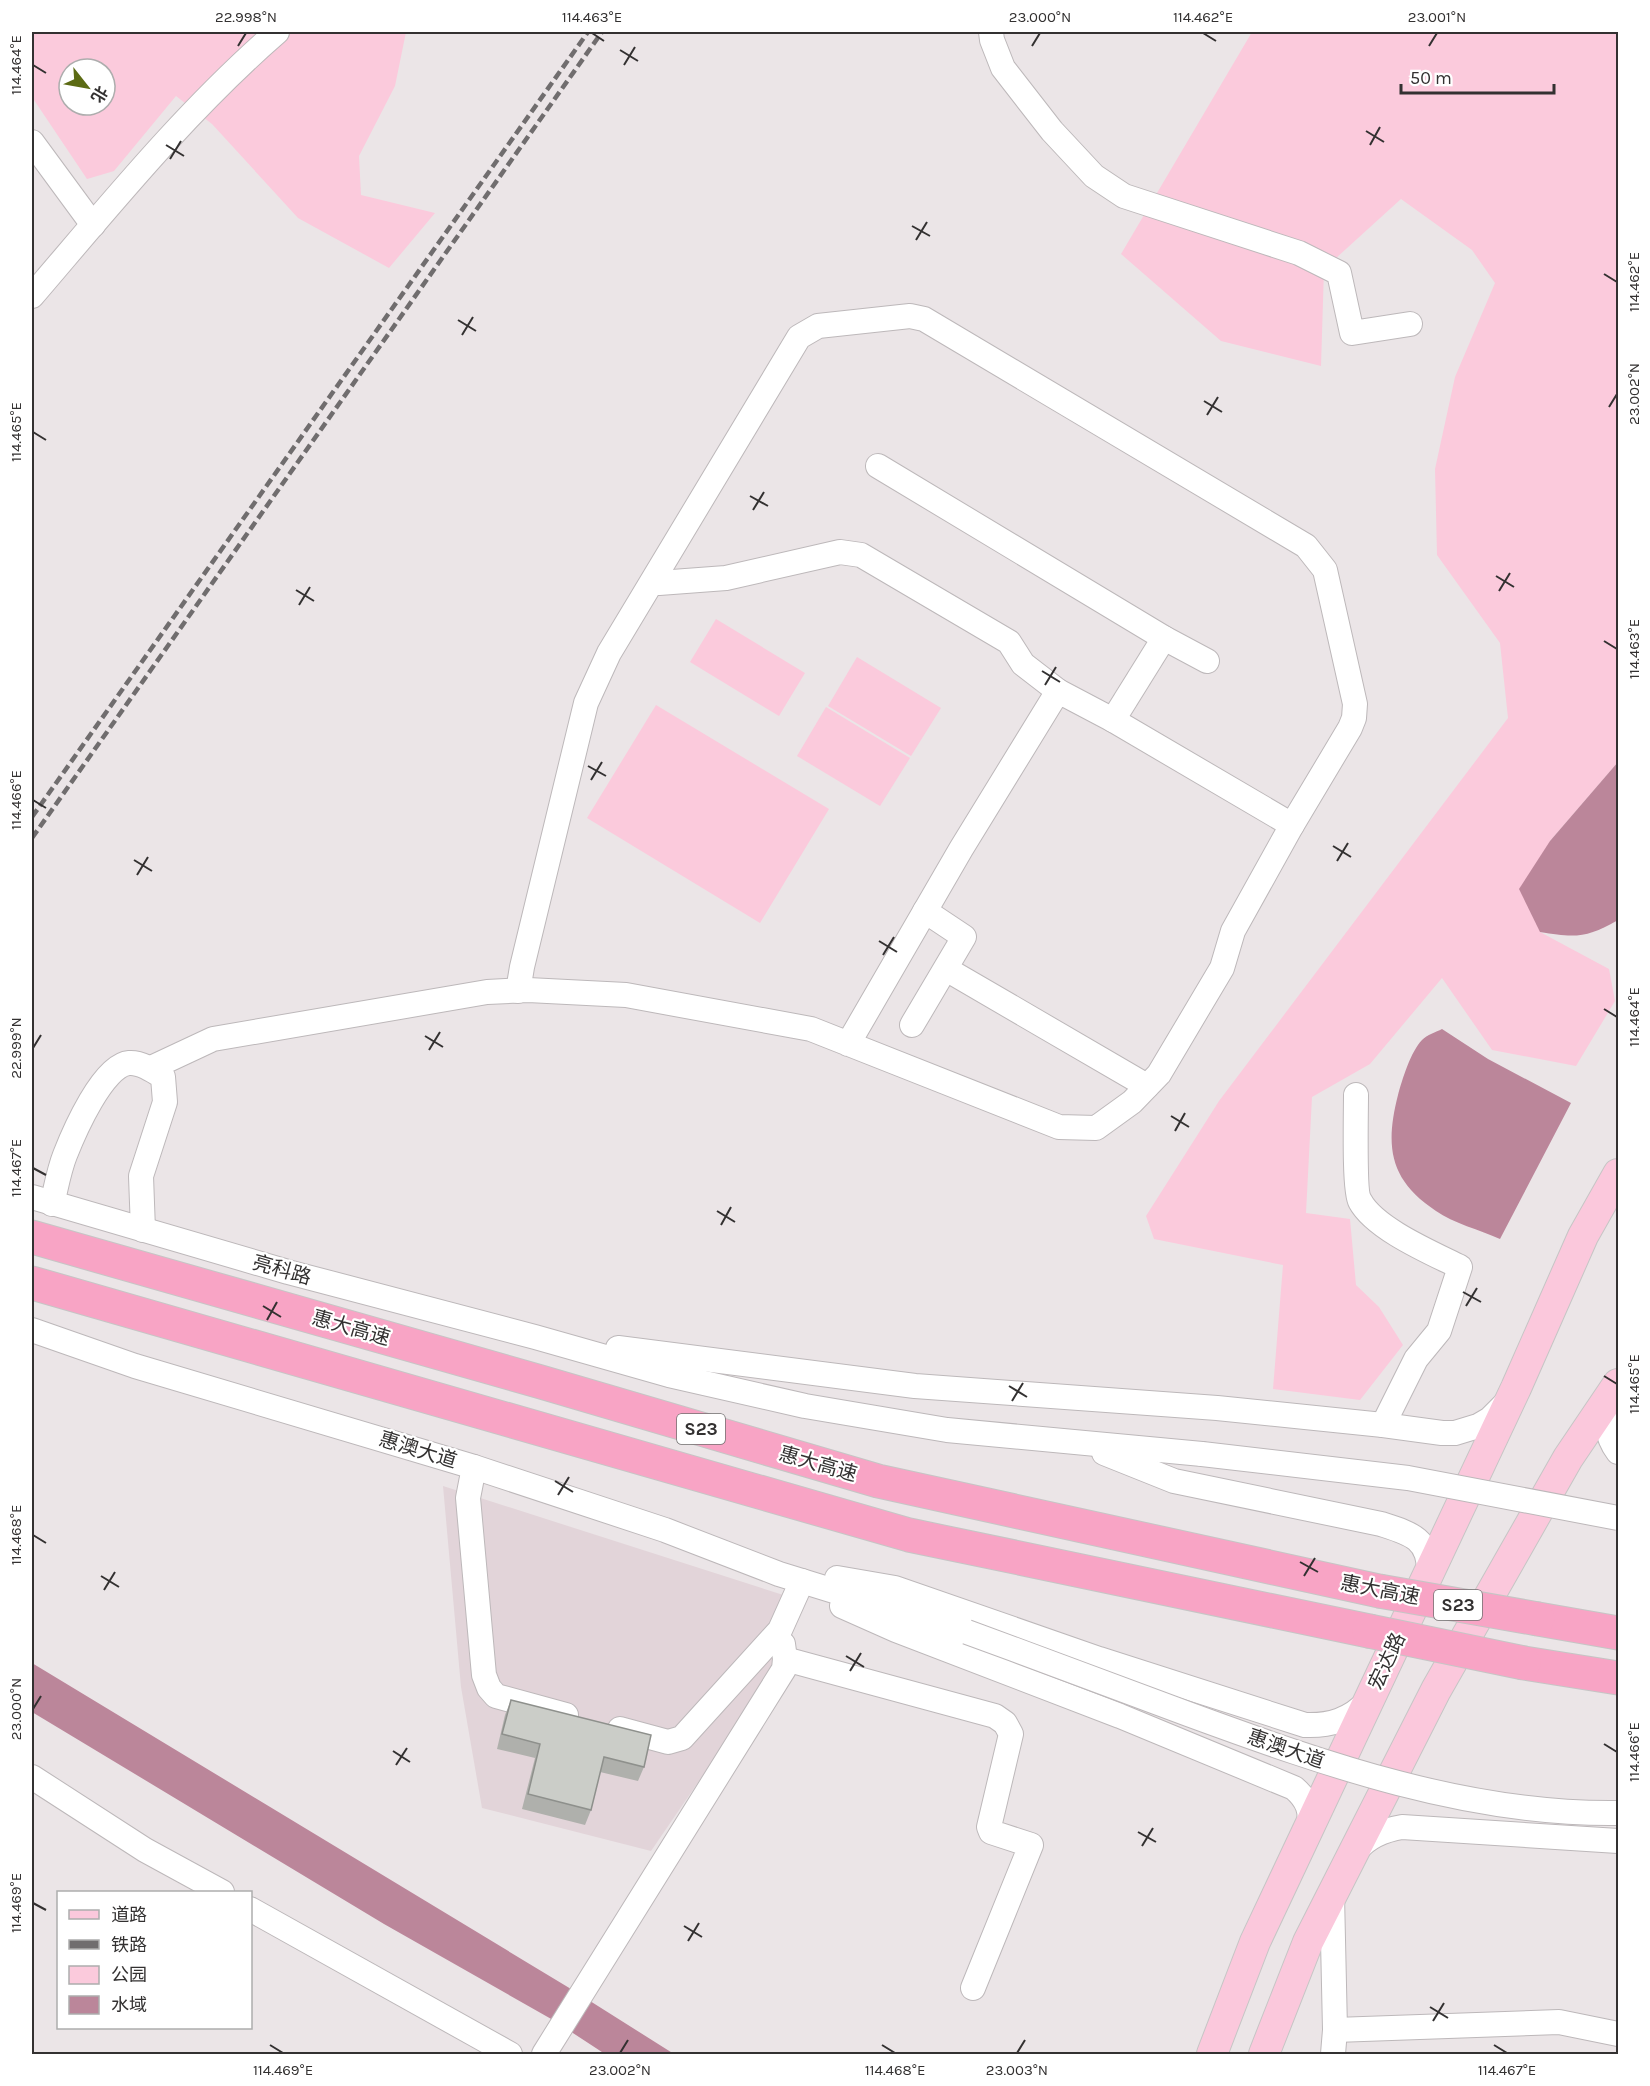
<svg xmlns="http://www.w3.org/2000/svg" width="1650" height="2086" viewBox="0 0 1650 2086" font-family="Karla,'Noto Sans SC',sans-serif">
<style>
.built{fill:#e2d4d9}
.green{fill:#fbcadc;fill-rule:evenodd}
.water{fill:#bb869a}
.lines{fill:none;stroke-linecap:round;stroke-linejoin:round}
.minor-casing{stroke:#bdb8ba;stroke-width:26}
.major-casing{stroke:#c6c5c5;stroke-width:32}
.highway-casing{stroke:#c6c5c5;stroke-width:35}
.minor{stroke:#fff;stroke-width:24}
.major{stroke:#fbc8dc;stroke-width:30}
.highway{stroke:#f8a4c5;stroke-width:33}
.rail{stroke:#706d6e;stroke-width:4.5;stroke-dasharray:9 4.5;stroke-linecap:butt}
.minor-bridge-casing{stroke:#bdb8ba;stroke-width:26;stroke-linecap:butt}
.highway-bridge-casing{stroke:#c6c5c5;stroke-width:35;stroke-linecap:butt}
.minor-bridge{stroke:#fff;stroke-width:24}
.highway-bridge{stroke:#f8a4c5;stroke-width:33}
.wall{fill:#afb0ac}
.building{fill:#cbcdc8;stroke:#8e908c;stroke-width:1.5}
.ticks{fill:none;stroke:#333131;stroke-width:2}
.labels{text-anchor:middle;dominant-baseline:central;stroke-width:4.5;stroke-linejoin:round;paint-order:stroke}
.shield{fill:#fff;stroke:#706f6f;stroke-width:1.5}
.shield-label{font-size:18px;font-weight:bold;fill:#333131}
.street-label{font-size:20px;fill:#333131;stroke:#fff}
.neatline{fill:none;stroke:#333131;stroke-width:2}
.ticks-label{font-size:15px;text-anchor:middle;fill:#333131}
</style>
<rect width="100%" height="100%" fill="#ebe5e7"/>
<path class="built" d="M443,1486L799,1600L773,1673L651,1851L482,1808L461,1687Z"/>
<g class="green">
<path d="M32,32H406L395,86L359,156L361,195L435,213L389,268L298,218L212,124L176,96L114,171L87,179L32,97ZM69,69H105V105H69Z"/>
<path d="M1252,32H1618V762L1550,841L1540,932L1609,969L1615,1001L1576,1066L1492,1050L1442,978L1370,1064L1312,1097L1306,1213L1350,1219L1356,1285L1379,1307L1403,1345L1360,1400L1273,1389L1283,1265L1154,1239L1146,1216L1219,1101L1508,718L1500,643L1437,555L1435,469L1455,377L1495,283L1472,250L1401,199L1324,269L1321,366L1221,341L1121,254Z"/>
<path d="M716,619L805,673L779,716L690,662Z"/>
<path d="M857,657L941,708L911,756L828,706Z"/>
<path d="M656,705L829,809L760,923L587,818Z"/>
<path d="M826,707L910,758L880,806L797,756Z"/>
</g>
<g class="water">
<path d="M1618,762V920C1587,938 1575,938 1540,932L1519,889L1550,841Z"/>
<path d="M1442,1029L1488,1059L1571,1103L1500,1239C1480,1230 1453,1223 1436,1211C1389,1180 1385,1146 1398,1095C1402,1080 1411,1051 1422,1040C1427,1035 1436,1032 1442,1029Z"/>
<path d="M32,1663L571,1989L674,2054H605L553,2020L384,1924L32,1712Z"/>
</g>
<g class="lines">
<g class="minor-casing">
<g id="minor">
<path d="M991,32L992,40L1003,68L1052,131L1094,176L1124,196L1299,253L1339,273L1352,333L1410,324"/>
<path d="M32,142L93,225"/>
<path d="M32,296C110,205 186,111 277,32"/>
<path d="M878,466L1164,638L1207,661"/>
<path d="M654,581L659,583L726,578L840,552L861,555L1009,642L1023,664L1058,691"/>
<path d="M1113,720L1164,638"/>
<path d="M946,969L1147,1086"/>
<path d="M518,991L522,967L586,703L609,653L799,337L818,326L910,316L924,319L1306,546L1325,570L1355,704L1354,718L1350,728L1292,825"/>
<path d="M912,1025L964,937L925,911"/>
<path d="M151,1068L213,1039L487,992L528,990L626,995L811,1029L1059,1127L1096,1128L1132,1102L1159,1074L1222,968L1233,931L1292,825L1113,720L1058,691L961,849L848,1044"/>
<path d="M1356,1095C1356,1112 1354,1192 1360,1201C1375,1229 1432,1253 1460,1267L1439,1331L1416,1359L1383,1425"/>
<path d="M32,1197L288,1272L535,1337L669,1375L805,1406L947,1430L1202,1454"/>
<path d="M52,1204C56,1188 59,1170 65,1155C74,1132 103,1065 129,1063C141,1062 154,1071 163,1077L165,1102L141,1176L143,1230"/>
<path d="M32,1330L135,1366L474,1467L665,1530L779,1574L967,1632"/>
<path d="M618,1348L915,1386L1217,1408L1383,1425L1442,1433H1455L1478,1426L1490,1419L1507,1402"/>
<path d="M1612,1396C1603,1415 1606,1436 1618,1452"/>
<path d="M1104,1453L1174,1481L1381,1524C1409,1533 1430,1538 1429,1573"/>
<path d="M474,1467L468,1498L484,1675L489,1688L496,1696L566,1715"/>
<path d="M837,1578L895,1588L1099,1659L1305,1725C1330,1726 1350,1720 1368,1701"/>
<path d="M842,1606L896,1630L1120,1716L1294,1788C1307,1799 1313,1812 1308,1830"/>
<path d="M785,1659L995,1716L1005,1723L1011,1734L989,1827L991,1832L1031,1845L973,1988"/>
<path d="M620,1729L668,1742L682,1738L780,1630L802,1581"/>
<path d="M32,1777L145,1850L222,1892"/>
<path d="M1356,1851C1368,1836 1384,1830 1402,1827L1618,1841"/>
<path d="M1332,1895L1335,2030L1333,2054"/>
<path d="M250,1909L510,2054"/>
<path d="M1335,2030L1559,2022L1618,2034"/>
<path d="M544,2054L784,1669L785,1659L783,1644"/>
</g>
</g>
<g class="major-casing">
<g id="major">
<path d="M1212,2054L1255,1942L1516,1388L1583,1236L1618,1174"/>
<path d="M1264,2054L1308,1942L1436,1690L1568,1458L1618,1384"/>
</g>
</g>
<g class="highway-casing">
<g id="highway">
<path d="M32,1237L541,1382L878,1481L1379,1591"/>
<path d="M32,1283L909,1535L1369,1631"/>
<path d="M1538,1619L1618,1633"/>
<path d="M1524,1663L1618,1678"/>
</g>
</g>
<use href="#minor" class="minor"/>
<use href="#major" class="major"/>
<use href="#highway" class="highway"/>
<g class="rail">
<path d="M32,817L588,32"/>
<path d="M32,838L602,32"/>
</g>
<g class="minor-bridge-casing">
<g id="minor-bridge">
<path d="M1202,1454L1408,1478L1618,1518"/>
<path d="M967,1632C1041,1659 1115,1687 1188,1714C1327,1765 1469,1815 1618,1813"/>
</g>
</g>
<g class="highway-bridge-casing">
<g id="highway-bridge">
<path d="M1379,1591L1538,1619"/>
<path d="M1369,1631L1524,1663"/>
</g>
</g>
<use href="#minor-bridge" class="minor-bridge"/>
<use href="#highway-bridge" class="highway-bridge"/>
</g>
<path class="wall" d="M511,1700L644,1767L638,1781L600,1772L591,1810L585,1825L522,1809L535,1758L497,1749L505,1715Z"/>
<path class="building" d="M511,1700L651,1735L644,1767L604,1757L591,1810L528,1794L540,1744L502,1734Z"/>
<path class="ticks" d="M592,33L604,41M1203,33L1216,41M238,46L246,33M1032,46L1040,33M1429,46L1437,33M620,50L638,61M33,65L46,73M624,65L635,47M1366,131L1384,142M166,145L184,156M1370,145L1380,127M170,159L181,141M912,226L930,236M916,240L927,222M1604,274L1617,282M458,320L476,331M462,335L473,317M1204,401L1222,412M1609,407L1617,394M1207,415L1218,397M33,432L46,440M750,496L768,506M753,510L764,492M1496,576L1514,587M296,590L314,601M1499,591L1510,573M299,605L310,587M1604,641L1617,649M1042,671L1060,682M1045,685L1056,667M588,766L606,776M591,780L602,762M33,800L46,808M1333,846L1351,857M134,860L152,871M1337,861L1348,843M137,875L148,857M879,941L897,952M883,955L894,937M1604,1009L1617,1017M425,1036L443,1047M33,1048L41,1035M429,1050L440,1032M1171,1116L1189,1127M1175,1131L1185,1113M33,1168L46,1175M717,1211L735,1222M721,1225L731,1207M1463,1292L1481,1302M263,1306L281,1317M1466,1306L1477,1288M267,1320L277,1302M1604,1376L1617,1384M1009,1386L1027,1397M1012,1401L1023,1383M555,1481L573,1492M558,1495L569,1477M33,1535L46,1543M1300,1562L1318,1572M101,1576L119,1587M1304,1576L1315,1558M104,1590L115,1572M846,1656L864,1667M850,1671L861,1653M33,1709L41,1696M1604,1744L1617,1752M393,1751L410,1762M396,1765L407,1748M1138,1832L1156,1842M1142,1846L1153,1828M33,1903L46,1910M684,1926L702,1937M688,1941L699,1923M1430,2007L1448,2018M1433,2021L1444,2003M270,2045L283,2053M882,2045L895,2053M1494,2045L1507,2053M620,2053L628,2040M1017,2053L1025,2040"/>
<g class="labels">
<g class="shield">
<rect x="677" y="1414" width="48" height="30" rx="4.5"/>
<rect x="1434" y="1590" width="48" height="30" rx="4.5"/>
</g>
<g class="shield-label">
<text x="701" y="1429">S23</text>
<text x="1458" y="1605">S23</text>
</g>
<g class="street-label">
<text transform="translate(282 1270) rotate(16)">亮科路</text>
<text transform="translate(351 1328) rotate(16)">惠大高速</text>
<text transform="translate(418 1450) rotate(17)">惠澳大道</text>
<text transform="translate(818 1464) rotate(16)">惠大高速</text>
<text transform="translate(1380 1590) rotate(11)">惠大高速</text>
<text transform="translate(1387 1661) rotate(-65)">宏达路</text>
<text transform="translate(1286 1749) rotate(19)">惠澳大道</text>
</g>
</g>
<rect width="1650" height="2086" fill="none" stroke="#ffffff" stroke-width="66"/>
<rect x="57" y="1891" width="195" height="138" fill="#ffffff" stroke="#adadad" stroke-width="1.5"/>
<rect x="69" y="1910" width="30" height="9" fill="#fbc8dc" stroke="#adadad" stroke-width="1.5"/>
<text x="111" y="1921" font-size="18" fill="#333131">道路</text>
<rect x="69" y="1940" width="30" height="9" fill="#706d6e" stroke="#adadad" stroke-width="1.5"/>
<text x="111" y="1951" font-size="18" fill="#333131">铁路</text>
<rect x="69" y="1966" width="30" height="18" fill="#fbcadc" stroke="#adadad" stroke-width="1.5"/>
<text x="111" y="1981" font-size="18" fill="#333131">公园</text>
<rect x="69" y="1996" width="30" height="18" fill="#bb869a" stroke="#adadad" stroke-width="1.5"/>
<text x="111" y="2011" font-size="18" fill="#333131">水域</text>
<g transform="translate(87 87) rotate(121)"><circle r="28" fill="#ffffff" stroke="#adadad" stroke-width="1.5"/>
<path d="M0-4.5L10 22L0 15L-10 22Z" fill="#5c6b14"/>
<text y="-9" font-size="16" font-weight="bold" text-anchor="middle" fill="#333131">北</text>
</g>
<path d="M1401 84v9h153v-9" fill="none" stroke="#333131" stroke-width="3"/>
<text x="1410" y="84" font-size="18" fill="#333131" stroke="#ffffff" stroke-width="4.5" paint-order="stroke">50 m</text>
<rect x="33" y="33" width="1584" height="2020" class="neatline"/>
<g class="ticks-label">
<text x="246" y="22">22.998°N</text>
<text x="592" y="22">114.463°E</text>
<text x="1040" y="22">23.000°N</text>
<text x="1203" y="22">114.462°E</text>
<text x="1437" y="22">23.001°N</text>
<text transform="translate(16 65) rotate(-90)" y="5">114.464°E</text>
<text transform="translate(1634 282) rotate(-90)" y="5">114.462°E</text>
<text transform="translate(1634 394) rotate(-90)" y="5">23.002°N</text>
<text transform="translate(16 432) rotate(-90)" y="5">114.465°E</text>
<text transform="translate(1634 649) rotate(-90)" y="5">114.463°E</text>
<text transform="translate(16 800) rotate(-90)" y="5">114.466°E</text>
<text transform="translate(1634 1017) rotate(-90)" y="5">114.464°E</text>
<text transform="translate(16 1048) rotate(-90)" y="5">22.999°N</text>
<text transform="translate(16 1168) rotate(-90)" y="5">114.467°E</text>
<text transform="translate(1634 1384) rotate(-90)" y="5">114.465°E</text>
<text transform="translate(16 1535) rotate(-90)" y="5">114.468°E</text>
<text transform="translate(16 1709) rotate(-90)" y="5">23.000°N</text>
<text transform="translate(1634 1752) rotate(-90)" y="5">114.466°E</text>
<text transform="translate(16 1903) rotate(-90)" y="5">114.469°E</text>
<text x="283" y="2075">114.469°E</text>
<text x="620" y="2075">23.002°N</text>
<text x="895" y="2075">114.468°E</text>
<text x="1017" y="2075">23.003°N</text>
<text x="1507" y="2075">114.467°E</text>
</g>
</svg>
